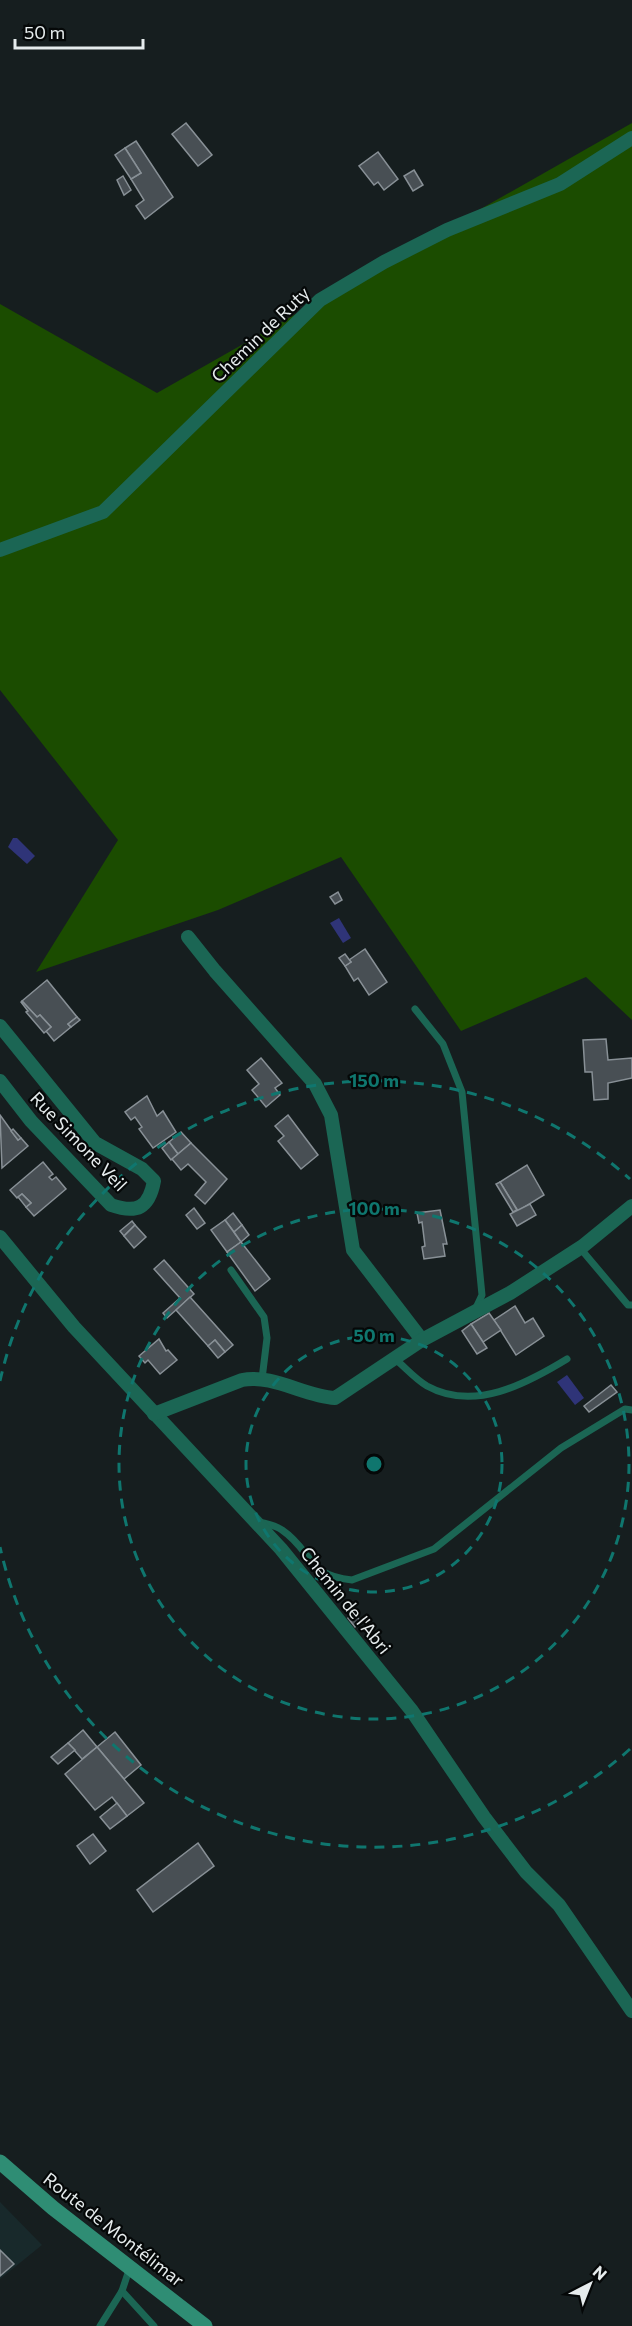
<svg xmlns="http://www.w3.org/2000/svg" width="632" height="2326" viewBox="0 0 632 2326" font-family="Commissioner,sans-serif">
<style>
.built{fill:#18292b}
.forest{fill:#1b4c00}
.water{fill:#2f3478}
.building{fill:#484f54;stroke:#889096;stroke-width:1.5}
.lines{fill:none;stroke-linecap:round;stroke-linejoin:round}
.lane{stroke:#1b6654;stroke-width:7}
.street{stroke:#1b6654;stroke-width:14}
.secondary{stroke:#2f8d74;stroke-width:15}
.ring{fill:none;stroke:#0f766e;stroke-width:3;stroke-dasharray:10 8}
.labels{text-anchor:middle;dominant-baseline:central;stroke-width:4.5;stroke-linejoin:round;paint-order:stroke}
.street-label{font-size:18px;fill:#e6eced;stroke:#050808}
.centre{fill:#0f766e;stroke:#050808;stroke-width:3}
.ring-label{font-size:18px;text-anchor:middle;font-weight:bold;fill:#0f766e;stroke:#050808;stroke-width:4.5;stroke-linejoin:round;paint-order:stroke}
</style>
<rect width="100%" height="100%" fill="#161e1f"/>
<path class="built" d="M0,2202L42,2245L0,2279Z"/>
<path class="forest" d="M632,123V1020L586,977L461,1031L341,857L218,910L36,972L118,840L0,690V304L157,393Z"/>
<g class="water">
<path d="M13,838H17L35,856L27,864L8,847Z"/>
<path d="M339,918L351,938L343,943L330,923Z"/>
<path d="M567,1375L584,1398L575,1405L557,1382Z"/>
</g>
<g class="building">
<path d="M186,123L212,155L198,166L172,134Z"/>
<path d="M136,141L173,197L145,219L136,206L144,200L131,179L141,173L125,148Z"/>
<path d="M125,148L141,173L131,179L115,155Z"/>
<path d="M378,152L398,179L384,190L378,182L374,185L359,166Z"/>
<path d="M414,170L423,185L413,191L404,176Z"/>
<path d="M123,176L131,190L124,195L117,180Z"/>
<path d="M338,892L342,900L335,904L330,897Z"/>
<path d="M365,949L387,982L369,995L358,978L354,981L345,966L351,962L349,960Z"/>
<path d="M345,954L351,962L345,966L339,958Z"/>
<path d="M47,980L77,1017L68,1024L71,1027L54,1041L46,1031L51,1027L40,1015L37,1017L22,1001Z"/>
<path d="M22,1001L37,1017L40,1015L51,1027L44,1033L26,1012L28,1011L21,1002Z"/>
<path d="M77,1017L80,1020L71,1027L68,1024Z"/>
<path d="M606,1039L608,1060L632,1058V1078L608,1083V1099L594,1100L592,1072H585L583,1040Z"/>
<path d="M261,1058L282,1083L275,1088L280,1095L266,1107L252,1090L259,1084L247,1070Z"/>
<path d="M147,1096L157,1116L163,1111L176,1132L153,1148L139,1129L142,1127L135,1117L131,1120L125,1112Z"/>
<path d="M0,1115L18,1140L21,1138L28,1146L2,1168Z"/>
<path d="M288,1115L318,1155L301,1169L278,1141L284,1136L275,1126Z"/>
<path d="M13,1129L21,1138L18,1140L11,1131Z"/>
<path d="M181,1132L191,1143L178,1154L169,1142Z"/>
<path d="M169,1142L178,1154L171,1160L162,1148Z"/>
<path d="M191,1143L227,1179L205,1204L195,1195L206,1182L188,1164L181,1170L172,1159Z"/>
<path d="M43,1162L53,1174L49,1177L52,1180L56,1177L66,1189L34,1216L26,1207L31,1203L22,1194L17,1198L10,1190Z"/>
<path d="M527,1165L544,1195L518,1211L500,1182Z"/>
<path d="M500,1182L517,1210L513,1212L496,1184Z"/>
<path d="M22,1194L31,1203L26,1207L18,1197Z"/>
<path d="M530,1204L536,1215L517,1226L510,1214Z"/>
<path d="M194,1208L205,1223L197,1229L186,1215Z"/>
<path d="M440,1210L447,1244H443L445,1256L424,1259L422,1247L425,1246L422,1222L419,1223L417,1213Z"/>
<path d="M233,1213L242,1225L234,1232L225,1220Z"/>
<path d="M225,1220L241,1242L227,1252L211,1230Z"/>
<path d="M132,1221L135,1225L124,1236L120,1231Z"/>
<path d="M135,1225L146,1237L134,1248L124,1236Z"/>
<path d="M242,1225L249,1235L241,1242L234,1232Z"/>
<path d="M241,1242L270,1279L255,1291L227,1252Z"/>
<path d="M164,1260L194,1294L167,1318L163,1313L180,1298L154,1269Z"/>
<path d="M190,1297L233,1345L225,1352L215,1340L208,1346L176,1310Z"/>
<path d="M515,1306L525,1323L533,1318L544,1336L516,1355L494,1320Z"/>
<path d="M489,1313L501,1330L483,1342L471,1324Z"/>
<path d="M471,1324L487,1348L477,1354L462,1331Z"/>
<path d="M159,1339L166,1351L168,1350L177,1360L160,1374L148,1360L145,1363L139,1356Z"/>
<path d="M215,1340L225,1352L218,1358L208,1346Z"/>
<path d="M611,1385L617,1392L589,1412L584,1406Z"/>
<path d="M354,1613L361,1622L355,1627L348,1618Z"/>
<path d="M83,1730L97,1747L82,1759L68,1743Z"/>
<path d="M115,1732L141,1765L124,1779L97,1747Z"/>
<path d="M68,1743L75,1750L58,1764L51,1757Z"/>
<path d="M97,1747L144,1803L127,1816L112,1797L95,1810L65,1774Z"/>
<path d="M117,1803L127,1816L110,1829L100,1817Z"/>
<path d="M93,1834L106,1851L90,1864L77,1846Z"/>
<path d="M198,1843L214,1866L153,1912L137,1890Z"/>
<path d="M0,2250L14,2264L0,2276Z"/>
</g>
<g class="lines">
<g class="lane">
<path d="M415,1009L443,1044L462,1092L482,1295L475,1310"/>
<path d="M580,1248L628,1305H632"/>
<path d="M231,1270L264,1317L267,1338L262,1379"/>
<path d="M395,1359C405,1367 415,1379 427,1386C474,1412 526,1384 567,1359"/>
<path d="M260,1522C267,1524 277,1526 282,1530C313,1551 305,1575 352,1580L434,1549L561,1448L625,1409L632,1410"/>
<path d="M122,2291L154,2326"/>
<path d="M100,2326L122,2291L130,2267"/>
</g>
<g class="street">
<path d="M0,550L103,512L320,300L384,262L447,230L560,184L632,138"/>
<path d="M188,937L215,971L315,1084L331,1115L353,1250L422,1340"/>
<path d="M0,1026L95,1143L142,1169L154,1181C149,1208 137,1214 111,1205L31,1121L0,1081"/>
<path d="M0,1237L74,1327L281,1549L412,1711L484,1817L526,1872L559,1905L632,2011"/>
<path d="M154,1414L242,1380C273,1374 304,1396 335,1398L422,1340L510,1293L583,1246L632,1206"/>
</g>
<path class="secondary" d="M0,2162L53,2208L205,2326"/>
</g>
<g class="ring">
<circle cx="374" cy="1464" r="128"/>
<circle cx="374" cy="1464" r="255"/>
<path d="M630 1749A383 383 0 0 1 0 1547M0 1381A383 383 0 0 1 630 1179"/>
</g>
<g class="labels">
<g class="street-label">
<text transform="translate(260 334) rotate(-44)">Chemin de Ruty</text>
<text transform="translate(79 1141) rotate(46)">Rue Simone Veil</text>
<text transform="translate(346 1600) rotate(51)">Chemin de l'Abri</text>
<text transform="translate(114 2229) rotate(38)">Route de Montélimar</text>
</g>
</g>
<circle cx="374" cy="1464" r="9" class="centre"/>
<g class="ring-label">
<text x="374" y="1087">150 m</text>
<text x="374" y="1215">100 m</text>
<text x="374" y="1342">50 m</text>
</g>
<g transform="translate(590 2284) rotate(42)" stroke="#050808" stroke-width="4.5" paint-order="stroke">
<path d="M0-4.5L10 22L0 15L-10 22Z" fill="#e6eced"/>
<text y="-9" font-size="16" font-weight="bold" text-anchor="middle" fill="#e6eced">N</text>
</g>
<path d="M15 39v9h128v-9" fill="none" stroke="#e6eced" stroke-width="3"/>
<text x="24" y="39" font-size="18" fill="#e6eced" stroke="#050808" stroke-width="4.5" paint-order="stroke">50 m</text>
</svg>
